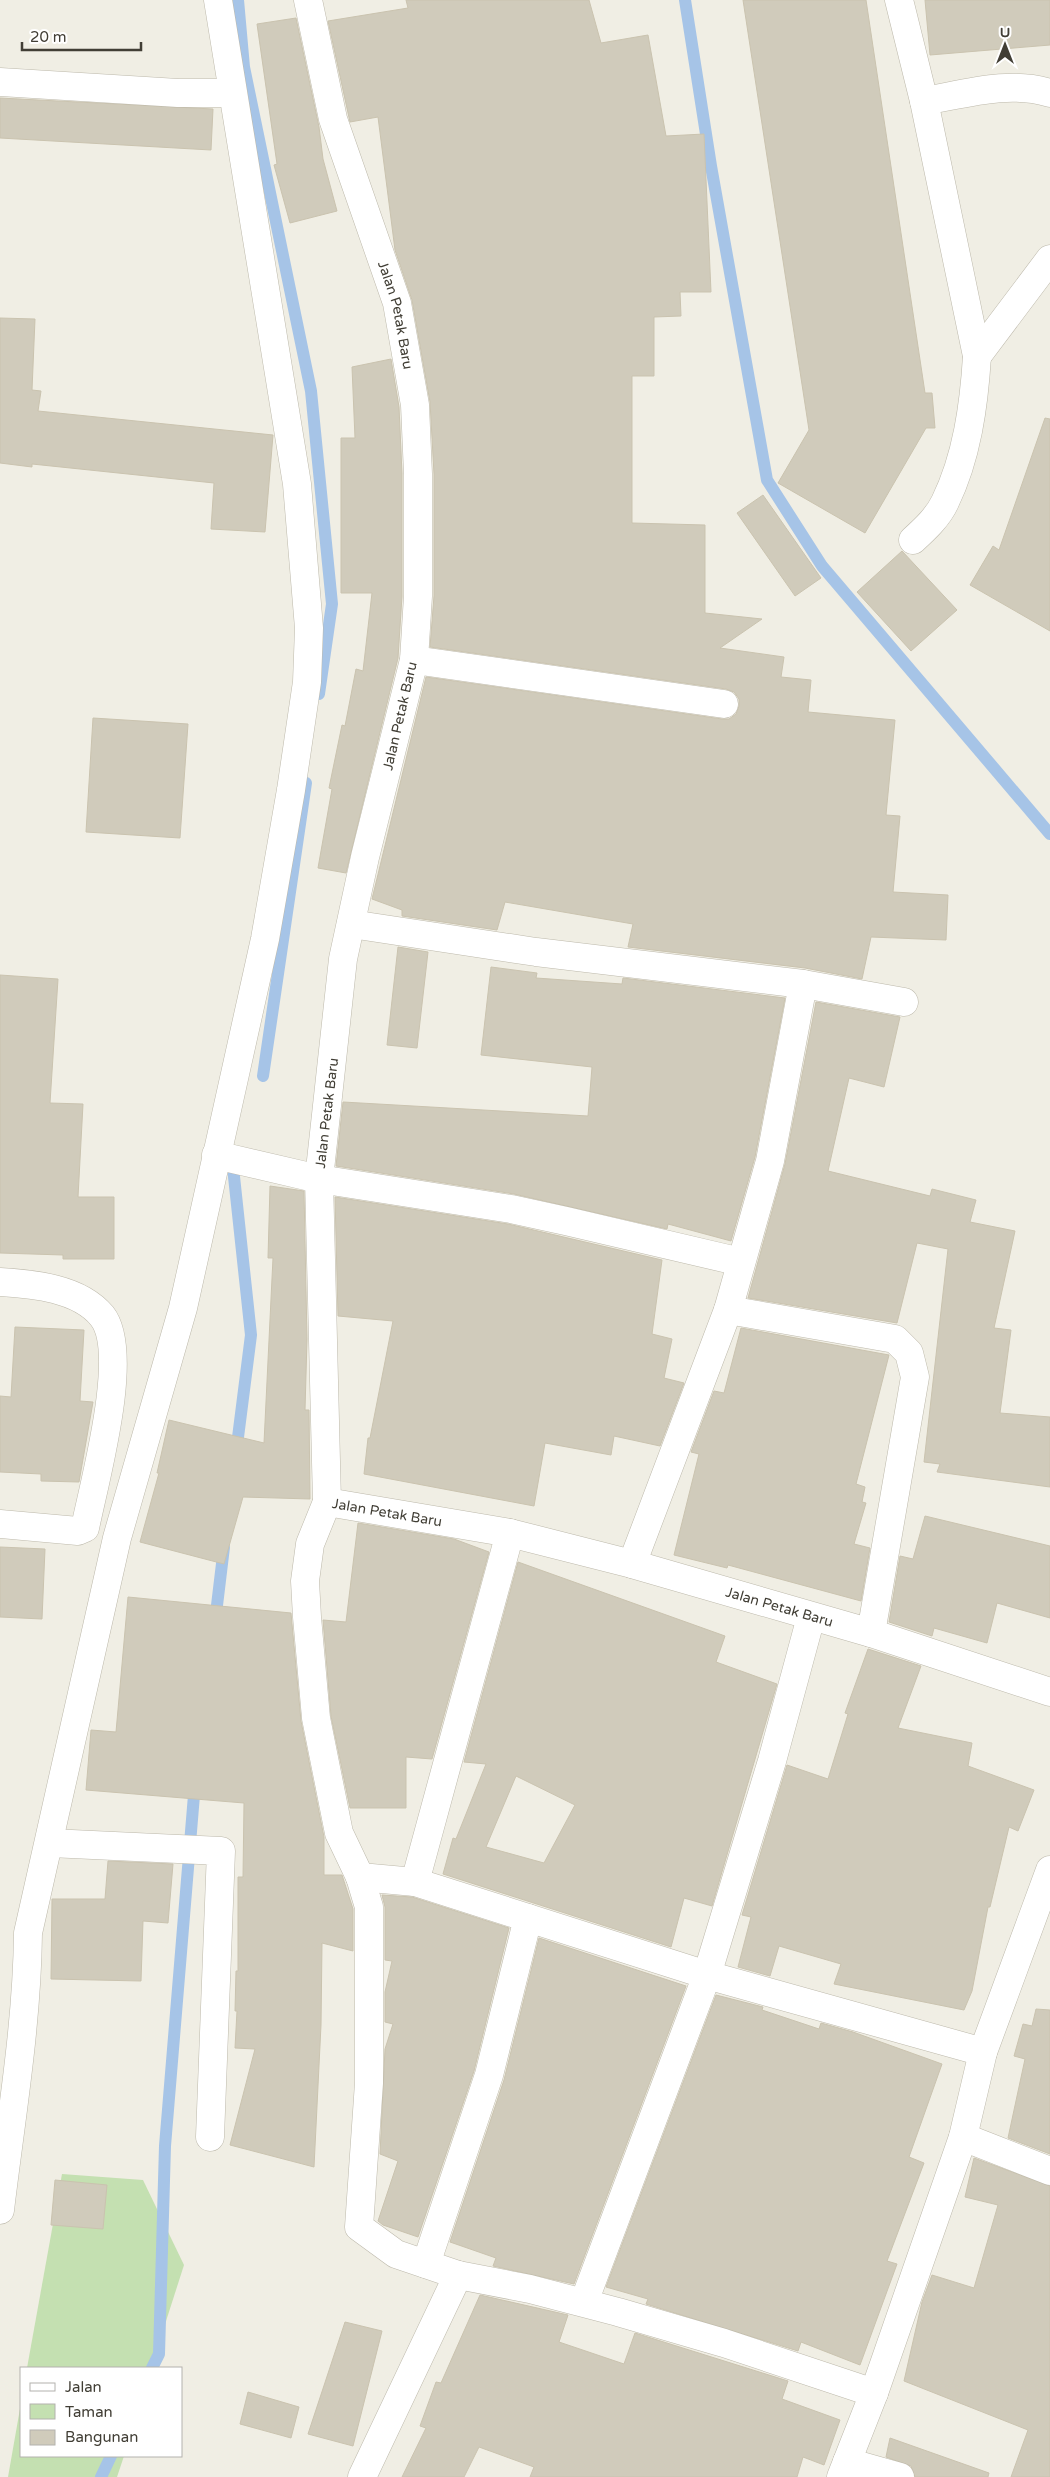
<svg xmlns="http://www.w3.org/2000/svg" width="1050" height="2477" viewBox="0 0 1050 2477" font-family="'Varela Round',sans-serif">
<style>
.green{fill:#c4e0b1}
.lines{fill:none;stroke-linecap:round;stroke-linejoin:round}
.stream{stroke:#a6c4e7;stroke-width:12}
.building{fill:#d0cbbb;stroke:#cac3af;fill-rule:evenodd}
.street-casing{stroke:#bdb9ab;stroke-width:29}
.street{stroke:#fff;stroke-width:28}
.labels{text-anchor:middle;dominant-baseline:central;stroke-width:4;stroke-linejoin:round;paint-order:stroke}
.street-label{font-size:14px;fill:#413e35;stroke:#fff}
</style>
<rect width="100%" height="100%" fill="#f0eee4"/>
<g class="green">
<path d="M62,2174L143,2180L184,2265L151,2368H27Z"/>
<path d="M21,2403V2456H124L117,2477H8Z"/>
</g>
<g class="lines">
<g class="stream">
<path d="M238,0L244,67L311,391L332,604L319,694"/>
<path d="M685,0L711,166L767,480L822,566L1050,834"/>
<path d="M263,1076L306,783"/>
<path d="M232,1158L251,1335L236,1453"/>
<path d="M215,1622L224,1547"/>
<path d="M152,2368L159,2354L165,2146L195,1783"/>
<path d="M101,2477L111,2456"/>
</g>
</g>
<g class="building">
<path d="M406,0H589L601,43L648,35L666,136L704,134L711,292H680L681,316L654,317V376H632V523L705,525V613L762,619L720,648L784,657L781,677L811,680L808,712L895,720L886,815L900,816L893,892L948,895L946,940L871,937L862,979L805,968L628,947L633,924L505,902L497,930L402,916V910L372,899L426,677L722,719H729L736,714L739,706V699L734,692L726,689L430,647L434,596V474L430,402L412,300L395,250L378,117L350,122L328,21L408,8Z"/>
<path d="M743,0H866L925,393H932L935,428H926L865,533L778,483L809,430Z"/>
<path d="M925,0H1050V45L930,55Z"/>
<path d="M296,18L319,127L323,159L337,211L290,223L274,165L277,164L257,24Z"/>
<path d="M0,98L213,109L211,150L0,138Z"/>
<path d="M0,318L35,319L32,390L41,391L38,411L273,435L265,532L211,529L214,483L32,464V467L0,463Z"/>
<path d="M391,359L399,407L402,474V596L398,658L346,873L318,868L332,789L329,788L342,725L345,726L356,669L363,671L372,593H341V438H355L352,367Z"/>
<path d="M1045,418L1050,419V631L970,585L993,546L999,550Z"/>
<path d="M763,495L821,578L795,596L737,513Z"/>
<path d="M902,551L957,610L911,651L857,592Z"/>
<path d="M93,718L188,724L180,838L86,832Z"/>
<path d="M398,947L428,952L417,1048L387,1045Z"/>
<path d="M491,967L537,973L536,978L622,984L623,978L785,998L755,1157L731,1241L668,1224L667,1229L514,1194L336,1166L343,1102L588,1116L592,1067L481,1055Z"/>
<path d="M0,975L58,979L50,1103L83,1104L78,1197H114V1259H63V1255L0,1253Z"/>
<path d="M816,1002L900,1017L884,1087L849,1078L828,1171L930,1196L932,1189L976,1200L970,1222L1015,1231L994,1328L1011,1330L1000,1413L1050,1417V1487L937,1472L940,1464L924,1462L948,1249L917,1243L897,1323L748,1298L785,1164Z"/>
<path d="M270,1186L304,1191L307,1339L305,1410H309L310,1499L243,1497L224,1564L140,1542L159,1473H157L169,1420L264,1443L273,1258H268Z"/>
<path d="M335,1197L508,1224L662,1260L652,1334L672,1339L664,1378L684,1383L660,1446L614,1436L611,1455L545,1443L534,1506L364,1474L368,1438H370L393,1321L338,1316Z"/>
<path d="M15,1327L84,1330L80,1401L93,1402L79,1482L41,1481V1474L0,1472V1396L11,1397Z"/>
<path d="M741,1328L889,1355L856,1484L865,1487L862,1502L866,1503L854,1544L870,1548L861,1601L728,1565L727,1568L674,1555L699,1454L691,1452L714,1391L724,1393Z"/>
<path d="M925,1516L1050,1546V1618L997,1603L987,1643L934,1628L932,1636L889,1622L900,1556L913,1559Z"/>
<path d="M358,1523L454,1539L489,1552L432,1759L406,1757V1808H350L331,1716L323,1620L346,1622Z"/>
<path d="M0,1547L45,1549L42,1619L0,1617Z"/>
<path d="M518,1562L725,1636L716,1662L777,1684L712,1906L684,1898L671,1947L443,1874L453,1838L456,1839L486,1764L464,1762ZM516,1776L575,1805L544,1863L486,1847Z"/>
<path d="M128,1597L291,1613L301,1721L324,1837V1875H342L353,1909V1951L322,1943L321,2025L314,2167L230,2145L255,2049L235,2048L237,2011H235L236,1971H238V1877H243L244,1803L86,1790L91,1730L116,1732Z"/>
<path d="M868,1649L921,1666L898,1728L972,1743L968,1766L1034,1790L1018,1831L1009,1827L990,1907H988L972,1991L964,2010L834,1984L841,1964L779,1946L770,1976L738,1967L751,1917L742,1915L787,1765L828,1779L848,1714L845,1713Z"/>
<path d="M108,1861L173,1864L168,1923L143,1921L141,1981L51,1979L52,1899H105Z"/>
<path d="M382,1895L412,1897L509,1928L474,2071L418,2237L383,2225L378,2221L398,2161L380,2154L385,2049L393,2024L385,2022V1992L392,1961L385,1960V1907Z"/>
<path d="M539,1938L686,1986L574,2284L493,2266L496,2258L450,2242L504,2080Z"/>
<path d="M716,1995L763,2007L762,2010L819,2029L821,2023L853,2032L942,2064L909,2157L924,2163L887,2261L897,2264L860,2365L801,2342L798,2351L646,2304L648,2299L606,2287Z"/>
<path d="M1036,2009L1050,2010V2154L1008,2138L1025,2059L1014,2056L1023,2024L1032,2026Z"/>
<path d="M974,2158L1050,2186V2477H1011L1028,2430L904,2381L922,2302L932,2275L974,2288L998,2205L965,2197Z"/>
<path d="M55,2180L107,2185L103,2229L51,2225Z"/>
<path d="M480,2295L568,2315L559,2342L624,2364L635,2333L788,2381L782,2399L840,2420L824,2465L803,2457L797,2477H530L534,2467L479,2447L464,2477H402L426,2428L420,2426L436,2382L441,2383Z"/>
<path d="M345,2322L382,2331L353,2446L308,2434Z"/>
<path d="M248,2392L299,2407L291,2438L240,2424Z"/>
<path d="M890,2438L989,2473L988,2477H915L911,2466L886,2457Z"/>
</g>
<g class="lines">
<g class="street-casing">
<g id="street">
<path id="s1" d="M308,0L333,119L397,303L415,405L418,474V596L414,660L365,857L343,959L319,1179L327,1502L510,1533L632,1564L871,1633L1050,1692"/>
<path d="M899,0L924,101L977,356C974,405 967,457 945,502C938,517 925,529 913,540"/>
<path d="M0,82L178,93H232"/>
<path d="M924,101C965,94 1009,80 1050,93"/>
<path d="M977,356L1050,259"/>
<path d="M414,660L724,704"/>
<path d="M351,924L536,952L803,984L904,1002"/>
<path d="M216,1155L319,1179L511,1209L566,1221L741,1262"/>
<path d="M0,1282C33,1284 79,1288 102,1316C131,1352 94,1483 85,1528L78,1531L0,1524"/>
<path d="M728,1310L895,1339L909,1353L915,1377L871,1633"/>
<path d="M327,1502L310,1544L305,1581L307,1617L316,1718L339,1833L360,1877L369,1907V2083L359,2227L396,2254L458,2275L530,2289L618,2312L724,2343L874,2393"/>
<path d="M632,1564L728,1310L770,1161L803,984"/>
<path d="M50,1843L221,1851L210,2137"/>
<path d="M360,1877L415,1882L707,1975L983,2052"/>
<path d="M415,1882L510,1533"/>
<path d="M963,2137L1050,2171"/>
<path d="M0,2210C11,2118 27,2026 28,1933L117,1538L183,1308L265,939L291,790L307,682L309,628L297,484L218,0"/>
<path d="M426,2264L489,2075L528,1918"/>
<path d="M584,2302L707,1975L772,1761L811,1617"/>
<path d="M847,2462L900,2477"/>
<path d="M362,2477L458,2275"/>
<path d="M841,2477L874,2393L963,2137L983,2052L1050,1870"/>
</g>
</g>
<use href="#street" class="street"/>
</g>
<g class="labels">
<g class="street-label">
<text stroke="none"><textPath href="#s1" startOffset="328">Jalan Petak Baru</textPath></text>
<text transform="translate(400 716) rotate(-77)">Jalan Petak Baru</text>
<text transform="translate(327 1113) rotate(-83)">Jalan Petak Baru</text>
<text stroke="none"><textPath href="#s1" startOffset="1588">Jalan Petak Baru</textPath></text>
<text stroke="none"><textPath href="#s1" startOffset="1992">Jalan Petak Baru</textPath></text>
</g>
</g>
<rect x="20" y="2367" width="162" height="90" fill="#ffffff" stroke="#b3b2ae"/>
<rect x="30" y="2383" width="25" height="8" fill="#ffffff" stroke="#b3b2ae"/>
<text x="65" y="2392" font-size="15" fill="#413e35">Jalan</text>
<rect x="30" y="2404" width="25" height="15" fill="#c4e0b1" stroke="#b3b2ae"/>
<text x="65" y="2417" font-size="15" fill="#413e35">Taman</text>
<rect x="30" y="2430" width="25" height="15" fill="#d0cbbb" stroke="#b3b2ae"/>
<text x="65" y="2442" font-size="15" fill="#413e35">Bangunan</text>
<g transform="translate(1005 45)" stroke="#ffffff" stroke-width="4" paint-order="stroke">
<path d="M0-4L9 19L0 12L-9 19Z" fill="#413e35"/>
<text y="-8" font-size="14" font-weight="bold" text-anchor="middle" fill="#413e35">U</text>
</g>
<path d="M22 42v8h119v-8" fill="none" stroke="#413e35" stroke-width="2.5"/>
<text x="30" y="42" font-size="15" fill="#413e35" stroke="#ffffff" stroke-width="4" paint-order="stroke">20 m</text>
</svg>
